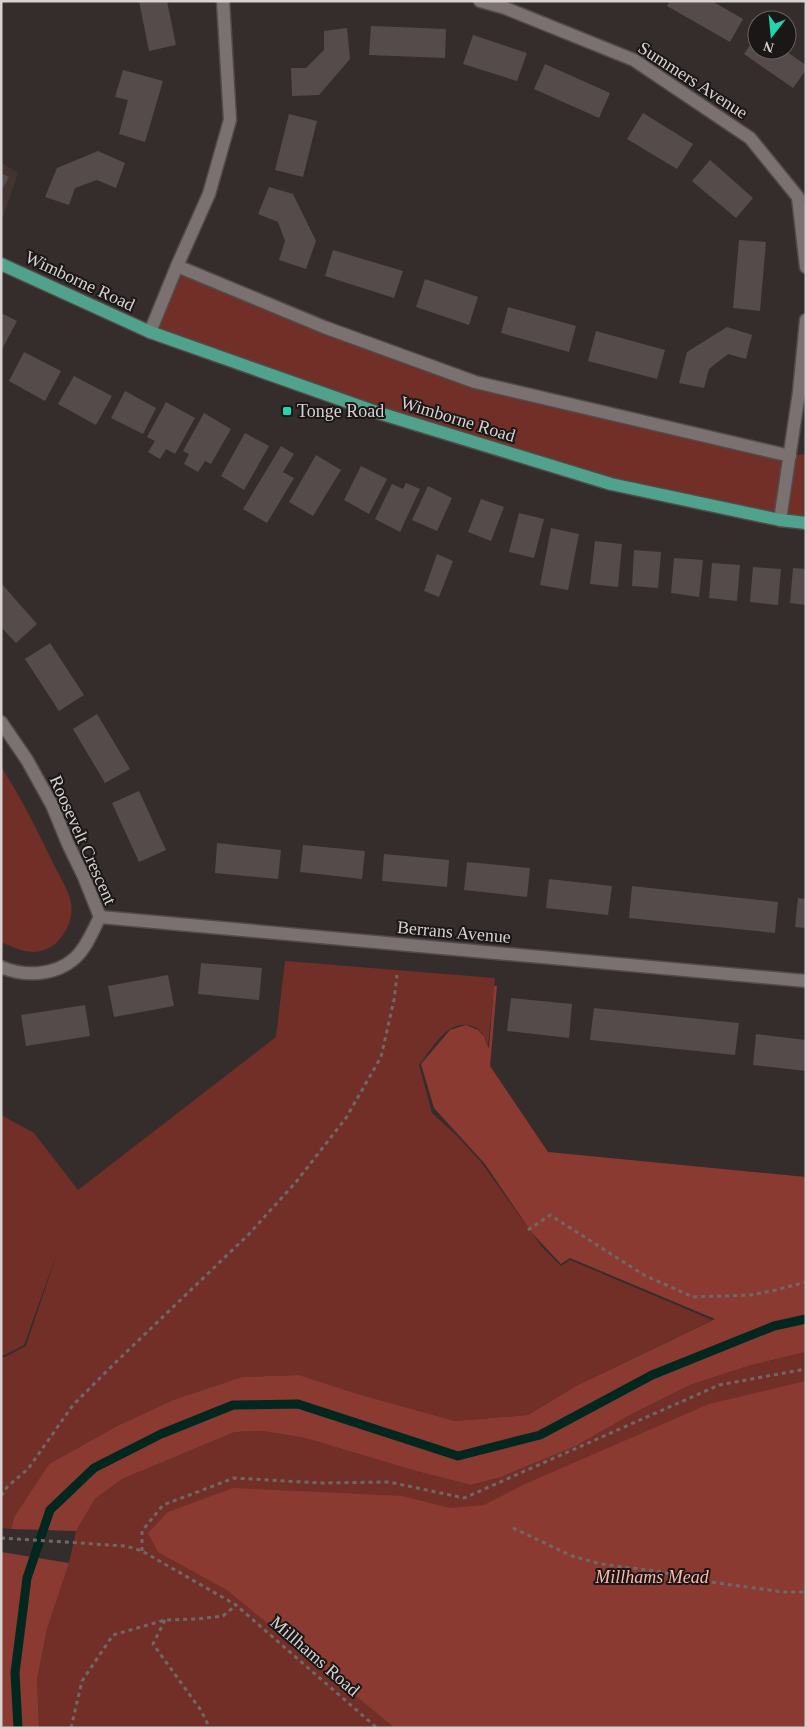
<svg xmlns="http://www.w3.org/2000/svg" width="807" height="1729" viewBox="0 0 807 1729" font-family="Georgia,serif">
<style>
.built{fill:#433431}
.green{fill:#722f27}
.forest{fill:#8b3a31}
.lines{fill:none;stroke-linecap:round;stroke-linejoin:round}
.stream{stroke:#02271e;stroke-width:9}
.building{fill:#544b4a}
.minor-casing{stroke:#514b49;stroke-width:15}
.major-casing{stroke:#514b49;stroke-width:15}
.path{stroke:#6f6867;stroke-width:3;stroke-dasharray:4 4;stroke-linecap:butt}
.minor{stroke:#7b7170;stroke-width:12}
.major{stroke:#51a28d;stroke-width:12}
.poi-dot{fill:#22d5af;stroke:#1a1716;stroke-width:2}
.labels{text-anchor:middle;dominant-baseline:central;stroke-width:4;stroke-linejoin:round;paint-order:stroke}
.street-label{font-size:18px;fill:#d7d2d1;stroke:#1a1716}
.poi-label{font-size:18px;fill:#d7d2d1;stroke:#1a1716;text-anchor:start}
.park-label{font-size:18px;font-style:italic;fill:#ffb7ac;stroke:#1a1716}
</style>
<rect width="100%" height="100%" fill="#352d2c"/>
<path class="built" d="M1,162L18,173L1,223Z"/>
<g class="green">
<path d="M177,266L475,382L790,456L806,454V523L610,484L150,332Z"/>
<path d="M1,767C21,797 36,828 52,861C58,874 68,888 71,903C74,917 66,935 55,944C35,958 22,951 1,942Z"/>
<path d="M285,961L495,978L488,1046C485,1036 482,1030 472,1026C447,1018 432,1049 419,1065L432,1113L457,1136L481,1162L542,1247L561,1266L570,1260L712,1320L576,1386L528,1415L455,1421L358,1394L299,1375L242,1377L173,1400L117,1426L49,1464L14,1517L11,1529L1,1528V1359L26,1346L58,1250L24,1345L1,1357V1115L34,1133L78,1190L276,1037Z"/>
<path d="M806,1352V1728H39L37,1680L47,1629L69,1563L76,1531L95,1499L122,1479L235,1432L263,1431L305,1438L416,1471L471,1485L501,1477L576,1446L630,1415L690,1385L748,1366Z"/>
</g>
<g class="forest">
<path d="M494,986H497L490,1066L548,1152L806,1177V1352L748,1366L690,1385L630,1415L576,1446L501,1477L471,1485L416,1471L305,1438L263,1431L235,1432L122,1479L95,1499L76,1531L11,1529L14,1517L49,1464L117,1426L173,1400L242,1377L299,1375L358,1394L455,1421L528,1415L576,1386L715,1319L570,1258L561,1264L532,1233L485,1164L434,1108L421,1064L450,1030L466,1025L478,1030L484,1036L488,1047L489,1048Z"/>
<path d="M806,1381V1728H395L227,1590L158,1552L148,1533L168,1512L233,1488L402,1496L450,1508L484,1505L525,1484L709,1404Z"/>
<path d="M1,1552L69,1563L47,1629L37,1680L39,1728H1Z"/>
</g>
<g class="lines">
<path class="stream" d="M18,1728L15,1673L27,1578L50,1510L94,1468L161,1434L233,1405L298,1404L458,1456L540,1435L652,1375L774,1326L806,1319"/>
</g>
<g class="building">
<path d="M139,1H167L176,45L149,51Z"/>
<path d="M670,1H712L743,19L730,42L667,6Z"/>
<path d="M371,26L446,29L445,58L369,55Z"/>
<path d="M347,28L350,59L319,95L292,96L291,68H306L324,50V31Z"/>
<path d="M473,35L527,53L517,81L463,64Z"/>
<path d="M757,35V50H784L806,65V70L793,88L744,54Z"/>
<path d="M545,64L610,93L599,118L534,89Z"/>
<path d="M123,70L163,81L145,142L119,134L128,100L115,97Z"/>
<path d="M643,113L693,144L677,169L627,139Z"/>
<path d="M289,114L317,121L303,177L275,170Z"/>
<path d="M98,151L125,163L116,188L97,180L75,188L69,205L45,197L57,168Z"/>
<path d="M710,160L753,198L736,218L692,181Z"/>
<path d="M1,173L9,177L1,191Z"/>
<path d="M269,187L293,194L316,241L306,269L279,260L285,241L278,222L258,214Z"/>
<path d="M739,240L766,242L760,311L733,308Z"/>
<path d="M333,250L403,271L394,298L325,276Z"/>
<path d="M425,279L478,297L469,325L416,307Z"/>
<path d="M508,307L576,326L569,352L501,333Z"/>
<path d="M1,313L17,321L1,351Z"/>
<path d="M727,327L752,335L746,359L728,354L709,369L704,388L679,383L687,352Z"/>
<path d="M596,331L665,350L657,379L588,361Z"/>
<path d="M24,352L61,371L45,401L9,381Z"/>
<path d="M74,376L112,396L96,425L58,404Z"/>
<path d="M125,391L156,408L143,434L111,418Z"/>
<path d="M166,402L195,418L175,454L166,449L160,459L148,452L155,441L147,437Z"/>
<path d="M204,413L231,429L211,464L205,461L198,472L184,464L189,454L183,451Z"/>
<path d="M245,433L269,446L244,490L221,476Z"/>
<path d="M281,446L294,454L283,472L294,478L267,523L243,509Z"/>
<path d="M316,455L341,470L313,516L289,502Z"/>
<path d="M361,466L387,479L369,514L344,500Z"/>
<path d="M406,483L420,489L400,532L375,519L392,484L403,489Z"/>
<path d="M428,486L452,498L437,531L412,520Z"/>
<path d="M481,499L504,507L491,541L468,532Z"/>
<path d="M519,513L544,519L534,558L509,552Z"/>
<path d="M551,528L579,534L568,590L540,585Z"/>
<path d="M595,541L622,544L618,587L590,584Z"/>
<path d="M634,550L661,552L658,588L632,586Z"/>
<path d="M437,554L453,561L439,597L424,591Z"/>
<path d="M674,558L703,560L699,597L671,593Z"/>
<path d="M712,563L740,565L737,601L709,598Z"/>
<path d="M753,567L781,569L778,605L750,602Z"/>
<path d="M793,568L806,569V605L790,603Z"/>
<path d="M1,583L37,624L16,643L1,627Z"/>
<path d="M50,643L84,695L59,711L25,659Z"/>
<path d="M97,714L130,769L105,783L73,729Z"/>
<path d="M139,791L166,850L139,862L112,803Z"/>
<path d="M217,843L281,850L278,879L215,873Z"/>
<path d="M303,845L365,851L362,879L300,872Z"/>
<path d="M384,854L449,860L447,887L382,881Z"/>
<path d="M467,862L530,868L527,897L464,890Z"/>
<path d="M549,879L612,886L608,915L546,908Z"/>
<path d="M632,886L778,902L775,933L629,918Z"/>
<path d="M798,898L806,899V928L795,927Z"/>
<path d="M201,963L262,968L259,1000L198,994Z"/>
<path d="M168,975L174,1006L114,1017L108,986Z"/>
<path d="M511,998L572,1004L569,1038L507,1031Z"/>
<path d="M85,1005L90,1036L26,1046L21,1015Z"/>
<path d="M594,1008L739,1023L735,1055L590,1040Z"/>
<path d="M756,1034L806,1040V1071L753,1065Z"/>
</g>
<g class="lines">
<g class="minor-casing">
<g id="minor">
<path d="M480,1L505,8L634,60L750,138L798,197L806,267"/>
<path d="M177,266L324,327L475,382L790,456"/>
<path d="M150,332L177,266L209,194L230,120L223,1"/>
<path d="M780,520L799,392L806,320"/>
<path d="M1,722L27,760L52,805L68,844L84,877L100,917C93,930 87,947 75,958C55,976 25,977 1,967"/>
<path d="M100,917L806,981"/>
</g>
</g>
<g class="major-casing">
<path id="major" d="M1,264L150,332L379,413L611,484L780,520L806,523"/>
</g>
<g class="path">
<path d="M528,1230L550,1215L644,1275L693,1297L751,1295L776,1290L806,1282"/>
<path d="M1,1496L8,1486L28,1469L73,1405L117,1361L249,1234L296,1182L346,1118L381,1057L394,1000L397,975"/>
<path d="M513,1528L572,1556L601,1564L662,1572L696,1580L783,1592H806"/>
<path d="M1,1538L126,1546L142,1551L236,1605L377,1728"/>
<path d="M142,1551V1531L163,1505L234,1478L320,1483L389,1482L464,1498L719,1385L806,1369"/>
<path d="M165,1620L153,1644L200,1709L210,1728"/>
<path d="M71,1728L82,1681L113,1635L165,1620L197,1619L223,1616L236,1605"/>
</g>
<use href="#minor" class="minor"/>
<use href="#major" class="major"/>
</g>
<rect class="poi-dot" x="282" y="406" width="10" height="10" rx="2.5"/>
<g class="labels">
<g class="street-label">
<text transform="translate(693 80) rotate(33)">Summers Avenue</text>
<text transform="translate(80 281) rotate(25)">Wimborne Road</text>
<text transform="translate(458 419) rotate(17)">Wimborne Road</text>
<text transform="translate(83 840) rotate(66)">Roosevelt Crescent</text>
<text transform="translate(454 932) rotate(5)">Berrans Avenue</text>
<text transform="translate(315 1656) rotate(41)">Millhams Road</text>
</g>
<g class="poi-label">
<text x="297" y="411">Tonge Road</text>
</g>
<g class="park-label">
<text x="652" y="1577">Millhams Mead</text>
</g>
</g>
<rect width="807" height="1729" fill="none" stroke="#d7d2d1" stroke-width="5"/>
<g transform="translate(772 35) rotate(196)"><circle r="24" fill="#1a1716" stroke="#666261"/>
<path d="M0-4L9 19L0 12L-9 19Z" fill="#22d5af"/>
<text y="-8" font-size="14" font-weight="bold" text-anchor="middle" fill="#d7d2d1">N</text>
</g>
</svg>
